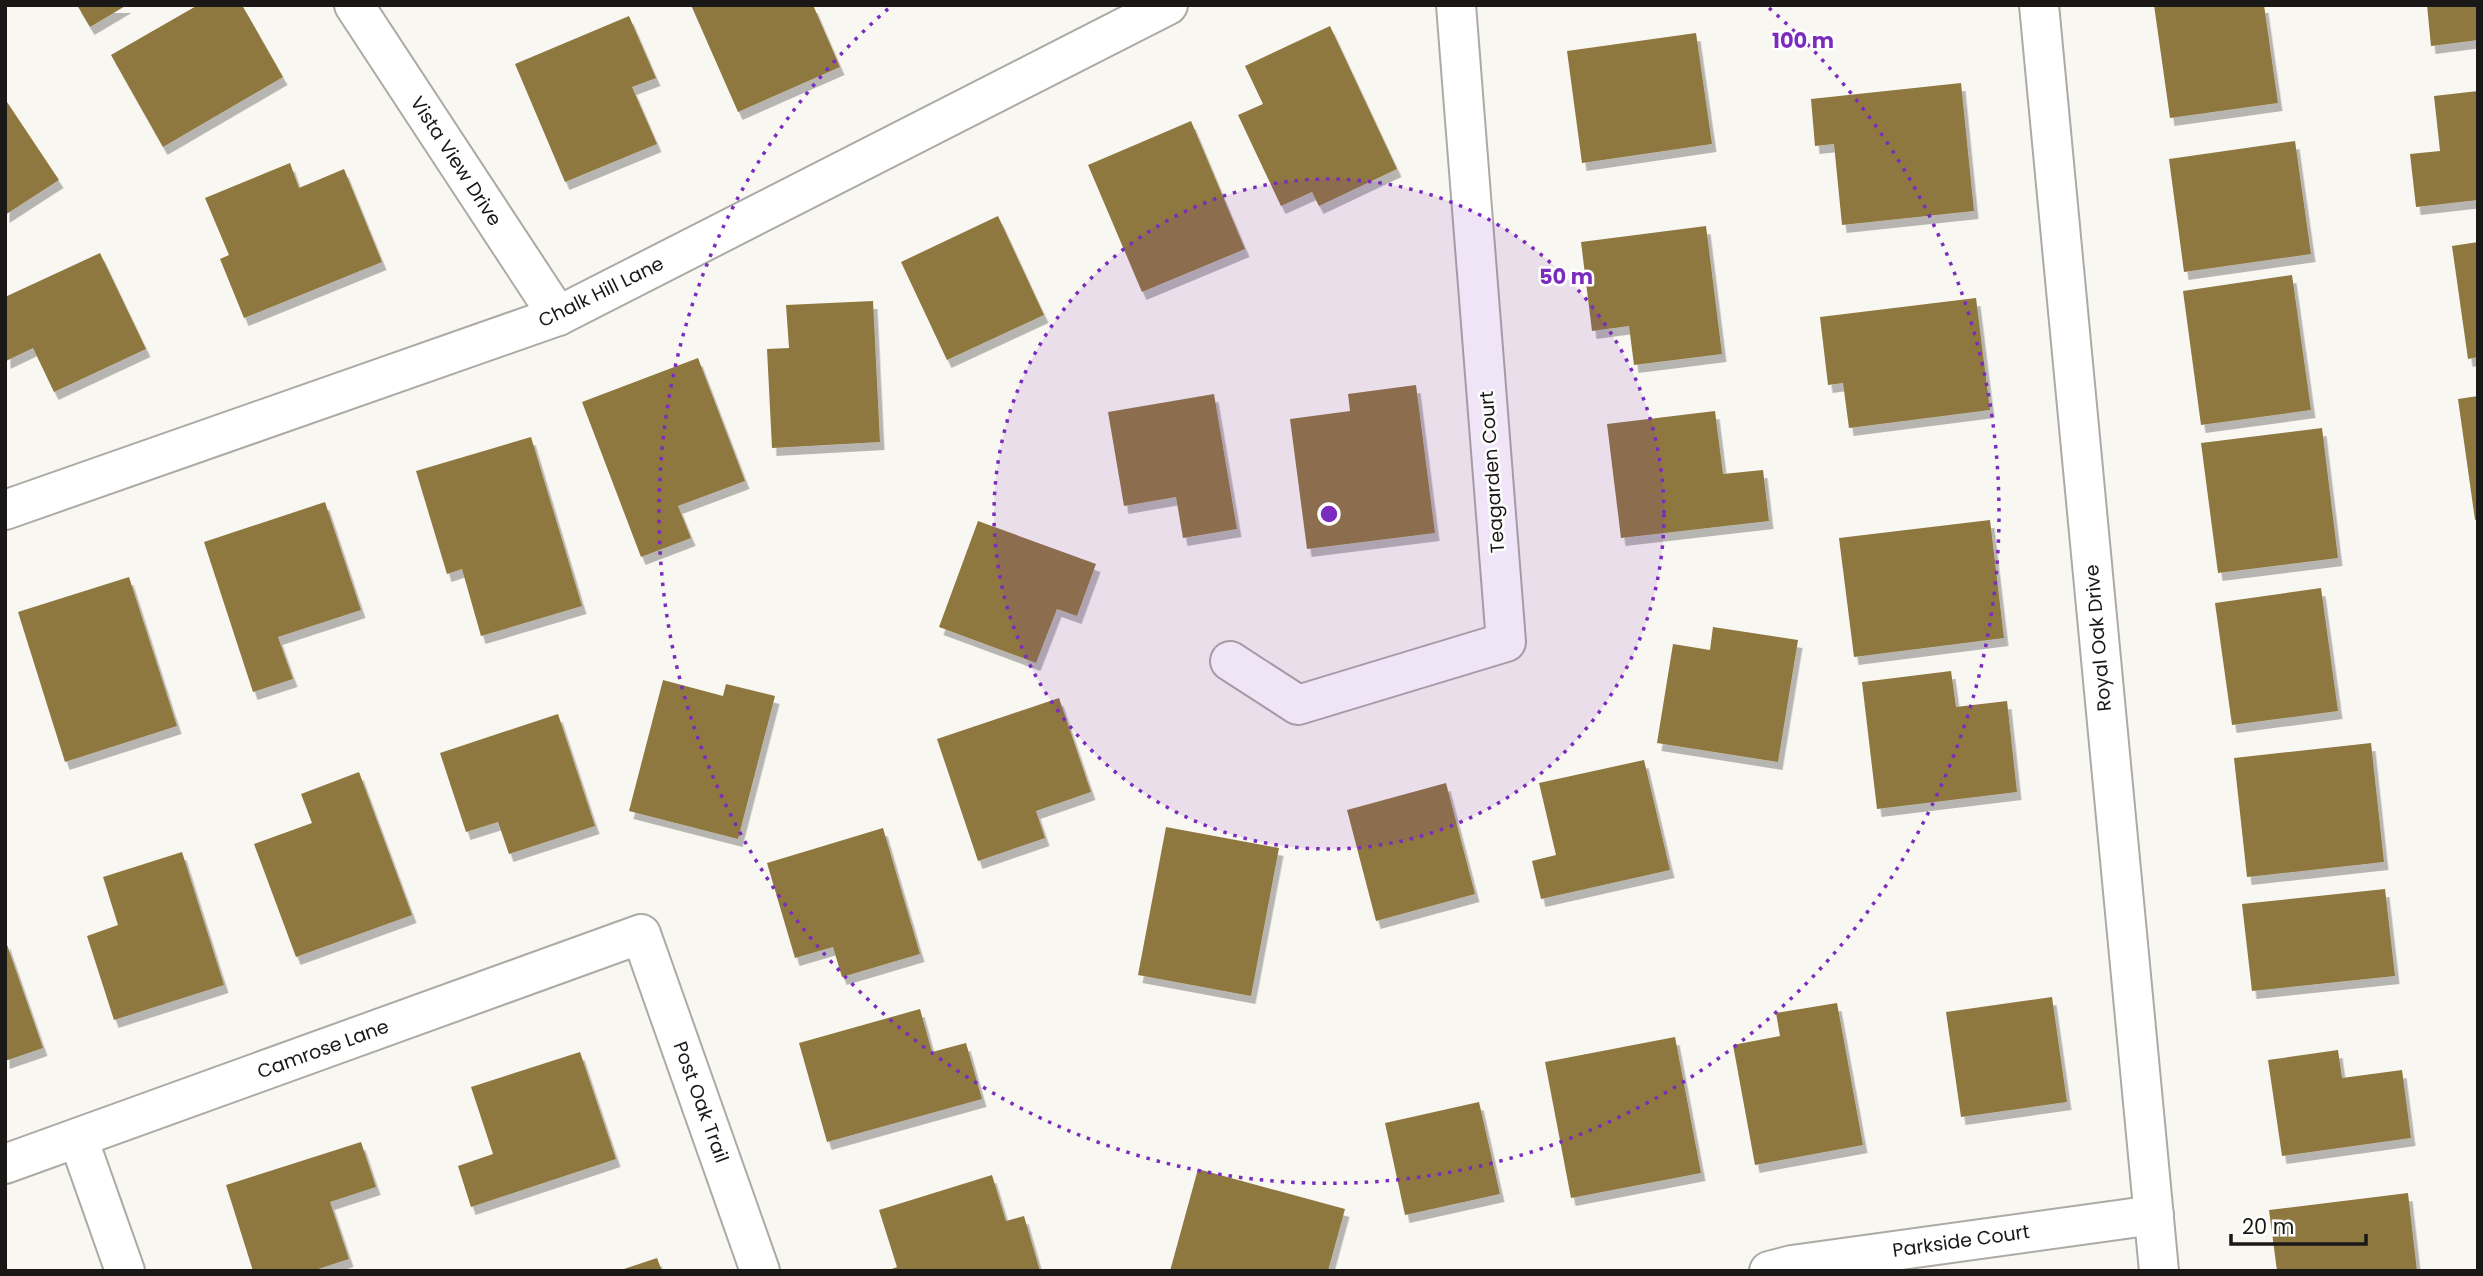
<svg xmlns="http://www.w3.org/2000/svg" width="2483" height="1276" viewBox="0 0 2483 1276" font-family="Poppins,sans-serif">
<style>
.building{fill:#8f7841;filter:url(#shadow)}
.lines{fill:none;stroke-linecap:round;stroke-linejoin:round}
.minor-casing{stroke:#acaaa4;stroke-width:42}
.minor{stroke:#fff;stroke-width:38}
.ring{fill:none;stroke:#7b2cbf;stroke-width:3.5;stroke-dasharray:3.5 7}
.labels{text-anchor:middle;dominant-baseline:central;stroke-width:5;stroke-linejoin:round;paint-order:stroke}
.street-label{font-size:19px;fill:#191816;stroke:#fff}
.centre{fill:#7b2cbf;stroke:#fff;stroke-width:3.5}
.ring-label{font-size:21px;text-anchor:middle;font-weight:bold;fill:#7b2cbf;stroke:#fff;stroke-width:5;stroke-linejoin:round;paint-order:stroke}
</style>
<defs>
<filter id="shadow"><feDropShadow dx="4.5" dy="8" stdDeviation="0" flood-color="#0004"/></filter>
</defs>
<rect width="100%" height="100%" fill="#f9f7f1"/>
<g class="building">
<path d="M77,5H127L90,27Z"/>
<path d="M198,5H242L283,77L163,147L111,55Z"/>
<path d="M691,5H813L840,67L738,112Z"/>
<path d="M2154,5H2264L2278,103L2170,118Z"/>
<path d="M2427,5H2478V40L2431,46Z"/>
<path d="M629,16L656,78L632,87L657,144L565,182L515,64Z"/>
<path d="M1330,26L1397,169L1319,206L1312,192L1281,206L1238,115L1263,104L1245,66Z"/>
<path d="M1696,33L1712,144L1582,163L1567,51Z"/>
<path d="M1961,83L1974,211L1842,225L1834,144L1815,146L1811,99Z"/>
<path d="M2478,91V200L2416,207L2410,154L2440,151L2434,96Z"/>
<path d="M5,99L59,180L5,215Z"/>
<path d="M1191,121L1245,249L1142,292L1088,165Z"/>
<path d="M2295,141L2311,254L2184,272L2169,159Z"/>
<path d="M290,163L299,188L344,169L382,262L244,318L220,259L229,255L205,198Z"/>
<path d="M998,216L1044,315L947,360L901,262Z"/>
<path d="M1706,226L1722,354L1634,365L1629,326L1592,331L1581,242Z"/>
<path d="M2478,242V357L2468,359L2452,246Z"/>
<path d="M100,253L146,349L54,392L33,348L6,361L5,297Z"/>
<path d="M2292,275L2311,410L2201,425L2183,291Z"/>
<path d="M1976,298L1990,410L1849,428L1843,383L1828,385L1820,317Z"/>
<path d="M873,301L880,442L772,448L767,349L789,348L786,305Z"/>
<path d="M698,358L745,481L678,506L691,538L641,557L582,402Z"/>
<path d="M1416,385L1435,533L1307,549L1290,419L1350,411L1348,394Z"/>
<path d="M1214,394L1237,529L1183,538L1176,497L1124,506L1108,412Z"/>
<path d="M2478,396V519L2475,520L2458,399Z"/>
<path d="M1715,411L1723,474L1763,470L1769,521L1621,538L1607,424Z"/>
<path d="M2322,428L2338,558L2218,573L2201,443Z"/>
<path d="M531,437L582,606L481,636L462,569L447,574L416,471Z"/>
<path d="M325,502L361,610L278,637L293,679L253,692L204,542Z"/>
<path d="M1990,520L2004,638L1854,657L1839,538Z"/>
<path d="M978,521L1096,564L1077,616L1057,609L1036,663L939,627Z"/>
<path d="M129,577L177,726L65,762L18,612Z"/>
<path d="M2321,588L2338,711L2232,725L2215,603Z"/>
<path d="M1713,627L1798,640L1778,762L1657,743L1673,644L1710,650Z"/>
<path d="M1951,671L1956,707L2007,701L2017,792L1877,809L1862,682Z"/>
<path d="M663,680L723,696L726,684L775,696L738,839L629,811Z"/>
<path d="M1059,698L1091,792L1036,811L1045,838L978,861L937,739Z"/>
<path d="M558,714L595,826L509,854L498,822L466,832L440,753Z"/>
<path d="M2371,743L2384,862L2247,877L2234,758Z"/>
<path d="M1644,760L1670,870L1541,899L1532,861L1556,855L1539,783Z"/>
<path d="M359,772L412,915L296,957L254,844L312,823L301,794Z"/>
<path d="M1446,783L1475,894L1376,921L1347,810Z"/>
<path d="M1166,827L1279,848L1251,996L1138,975Z"/>
<path d="M883,828L920,954L842,977L833,947L795,958L767,863Z"/>
<path d="M182,852L224,985L114,1020L87,936L118,925L103,877Z"/>
<path d="M2385,889L2395,976L2252,991L2242,904Z"/>
<path d="M5,939L43,1048L5,1061Z"/>
<path d="M2052,997L2067,1102L1961,1117L1946,1012Z"/>
<path d="M1837,1003L1863,1145L1755,1165L1733,1045L1780,1036L1776,1013Z"/>
<path d="M920,1009L932,1052L966,1043L982,1099L827,1142L799,1043Z"/>
<path d="M1675,1037L1701,1173L1571,1198L1545,1062Z"/>
<path d="M2338,1050L2342,1078L2402,1070L2411,1138L2282,1156L2268,1060Z"/>
<path d="M580,1052L616,1159L471,1207L458,1166L493,1154L471,1087Z"/>
<path d="M1479,1102L1500,1194L1405,1215L1385,1123Z"/>
<path d="M361,1142L376,1187L330,1202L349,1259L312,1271H253L226,1185Z"/>
<path d="M1198,1169L1345,1209L1328,1271H1170Z"/>
<path d="M992,1175L1006,1221L1024,1216L1040,1271H886L897,1267L879,1210Z"/>
<path d="M2408,1193L2417,1271H2277L2269,1210Z"/>
<path d="M657,1258L662,1271H621V1270Z"/>
</g>
<g class="lines">
<g class="minor-casing">
<g id="minor">
<path d="M354,5L558,316"/>
<path d="M2039,5L2159,1271"/>
<path d="M5,510L558,316L1168,5"/>
<path d="M1230,661L1298,705L1506,642L1456,5"/>
<path d="M78,1138L125,1271"/>
<path d="M5,1164L641,934L760,1271"/>
<path d="M1769,1271L1792,1265L2154,1215"/>
</g>
</g>
<use href="#minor" class="minor"/>
</g>
<circle cx="1329" cy="514" r="335" fill="#7b2cbf" fill-opacity=".12"/>
<g class="ring">
<circle cx="1329" cy="514" r="335"/>
<path d="M1769 8A670 670 0 1 1 889 8"/>
</g>
<g class="labels">
<g class="street-label">
<text transform="translate(456 161) rotate(57)">Vista View Drive</text>
<text transform="translate(601 292) rotate(-26)">Chalk Hill Lane</text>
<text transform="translate(1492 472) rotate(-94)">Teagarden Court</text>
<text transform="translate(2098 638) rotate(-95)">Royal Oak Drive</text>
<text transform="translate(323 1049) rotate(-20)">Camrose Lane</text>
<text transform="translate(701 1102) rotate(70)">Post Oak Trail</text>
<text transform="translate(1961 1241) rotate(-8)">Parkside Court</text>
</g>
</g>
<circle cx="1329" cy="514" r="10" class="centre"/>
<g class="ring-label">
<text x="1803" y="48">100 m</text>
<text x="1566" y="284">50 m</text>
</g>
<rect width="2483" height="1276" fill="none" stroke="#191816" stroke-width="14"/>
<path d="M2231 1234v10h135v-10" fill="none" stroke="#191816" stroke-width="3.5"/>
<text x="2242" y="1234" font-size="21" fill="#191816" stroke="#ffffff" stroke-width="5" paint-order="stroke">20 m</text>
</svg>
